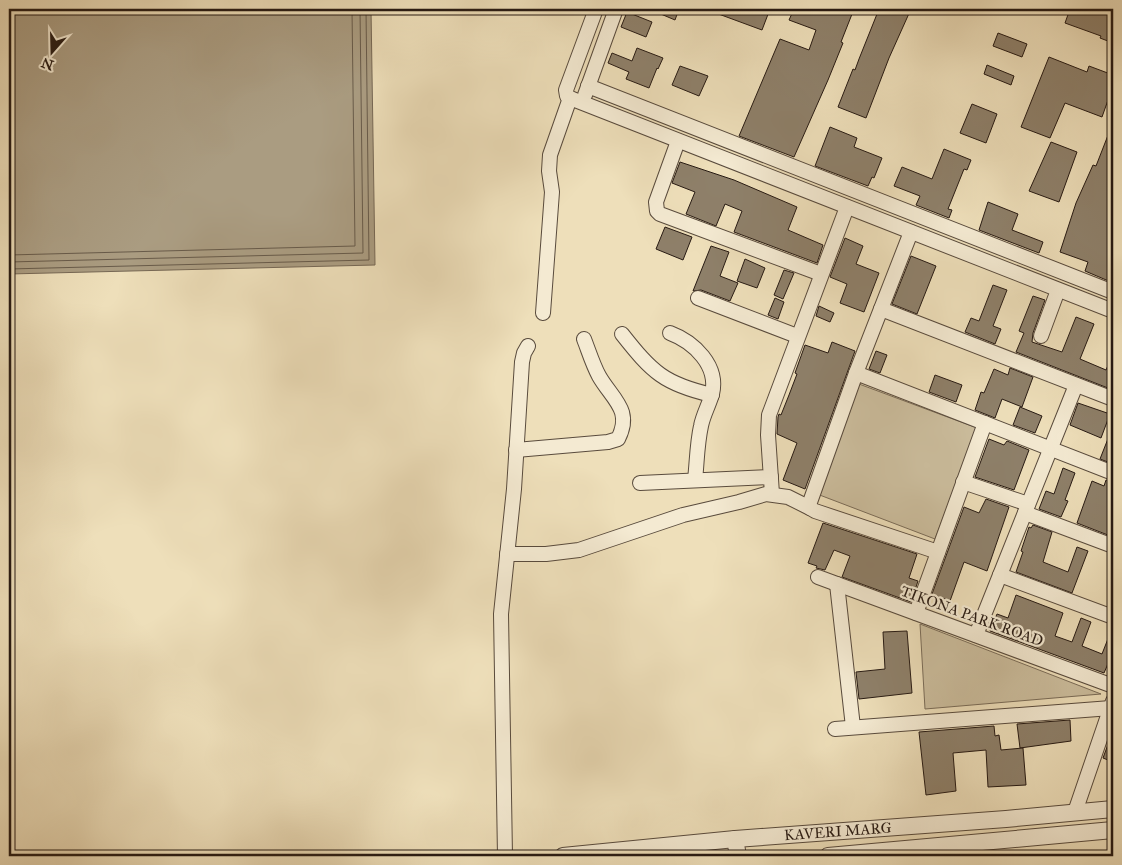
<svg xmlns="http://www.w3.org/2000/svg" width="1122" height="865" viewBox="0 0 1122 865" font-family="'IM FELL Great Primer',serif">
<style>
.green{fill:#ccbe9e;stroke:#7a6c58}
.water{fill:#aa9c81;stroke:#766855}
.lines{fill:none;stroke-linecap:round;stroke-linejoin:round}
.shore{stroke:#685b4a;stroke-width:1}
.building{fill:#8e806a;stroke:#271a13}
.minor-casing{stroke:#594b3d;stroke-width:16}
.tertiary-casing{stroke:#594b3d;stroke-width:18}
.minor{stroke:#f4ead2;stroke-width:14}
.tertiary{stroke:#f4ead2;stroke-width:16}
.labels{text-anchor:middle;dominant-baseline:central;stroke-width:4.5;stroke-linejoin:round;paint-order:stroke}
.street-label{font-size:15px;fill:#271a13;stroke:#f4ead2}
</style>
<rect width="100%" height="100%" fill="#eedfba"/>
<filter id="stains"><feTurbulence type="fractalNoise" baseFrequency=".004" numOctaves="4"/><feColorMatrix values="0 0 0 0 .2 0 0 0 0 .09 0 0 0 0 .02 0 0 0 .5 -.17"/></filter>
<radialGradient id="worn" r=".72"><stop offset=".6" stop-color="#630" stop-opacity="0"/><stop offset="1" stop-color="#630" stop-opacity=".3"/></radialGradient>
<g class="green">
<path d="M859,384L977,428L935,539L817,494Z"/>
<path d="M920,624L1101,694L925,709Z"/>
</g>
<path class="water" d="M9,9H371L375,265L9,274Z"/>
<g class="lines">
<g class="shore">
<path d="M9,255L355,246L352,9"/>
<path d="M9,262L363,253L360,9"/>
<path d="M9,269L369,260L366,9"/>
</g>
</g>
<g class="building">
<path d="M649,9H679L675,20Z"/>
<path d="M705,9H770L762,30Z"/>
<path d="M794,9H854L841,42L843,43L828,80L794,157L739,136L780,39L809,50L816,30L789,20Z"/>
<path d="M879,9H911L889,58L866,118L838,107L853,69L855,70L859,59Z"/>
<path d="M1070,9H1113V43L1100,38L1101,36L1065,23Z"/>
<path d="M627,12L652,22L646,37L621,27Z"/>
<path d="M998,33L1027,44L1022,57L993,46Z"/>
<path d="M637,48L663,58L658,69L657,68L649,88L626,79L629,72L608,63L612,53L632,61Z"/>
<path d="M1049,57L1087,72L1089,66L1113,75V86L1102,117L1065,103L1050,138L1021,127Z"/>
<path d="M987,65L1014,76L1011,85L984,74Z"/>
<path d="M680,66L708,76L699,96L672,85Z"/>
<path d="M972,104L997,114L986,143L960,133Z"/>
<path d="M1112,125L1113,201L1109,212L1113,213V275L1111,282L1085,271L1088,262L1060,252L1076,203L1093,165L1096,166Z"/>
<path d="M830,127L857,138L854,147L882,158L874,178L872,177L868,186L815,166Z"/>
<path d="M1051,142L1077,152L1059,202L1029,191Z"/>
<path d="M944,149L971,160L967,170L964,169L948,209L952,210L949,218L916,205L920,196L894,186L902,167L932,179Z"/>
<path d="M680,162L734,180L797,207L788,230L823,245L817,263L734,232L742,211L725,204L716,226L686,214L695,192L672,183Z"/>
<path d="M988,202L1018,214L1012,230L1043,242L1039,253L979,230Z"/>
<path d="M665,227L692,237L683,260L656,249Z"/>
<path d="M845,238L863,246L856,264L879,273L864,312L840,303L847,284L830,277Z"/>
<path d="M711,246L729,252L720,276L738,283L730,301L701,290L693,291Z"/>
<path d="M911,256L936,266L917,314L892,304Z"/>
<path d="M745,259L765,268L757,288L737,281Z"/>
<path d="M784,270L794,273L783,299L774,295Z"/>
<path d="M993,285L1007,290L993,326L1001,329L995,344L965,332L971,318L979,321Z"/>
<path d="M1033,296L1045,300L1033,333L1032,342L1062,352L1076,317L1094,324L1080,359L1106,370L1113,354V390L1016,352L1024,333L1019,331Z"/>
<path d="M775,298L784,302L778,319L768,315Z"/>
<path d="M819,306L834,313L830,322L816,316Z"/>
<path d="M832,342L855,351L805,489L783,480L797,443L777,434L778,417L779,414L781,415L789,395L797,374L795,373L805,345L828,353Z"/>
<path d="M876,351L887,355L880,373L869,369Z"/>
<path d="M1010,368L1033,377L1022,407L1002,399L995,418L975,410L981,392L984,393L994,369L1008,375Z"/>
<path d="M935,375L962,385L956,402L929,392Z"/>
<path d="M1078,403L1110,414L1101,438L1070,425Z"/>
<path d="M1020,407L1042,416L1035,433L1013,425Z"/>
<path d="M1113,426V464L1100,459Z"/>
<path d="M989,439L1004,445L1007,441L1029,450L1014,490L975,477Z"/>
<path d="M1063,468L1075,473L1065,500L1068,501L1061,517L1039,509L1046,491L1054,494Z"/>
<path d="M1106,480L1113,482V537L1077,523L1092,481L1104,486Z"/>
<path d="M986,499L1009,507L987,571L964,562L950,601L932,594L964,507L979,513Z"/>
<path d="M823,523L917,554L909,578L918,581L911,602L842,577L850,556L834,550L825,570L816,568L817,566L808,563Z"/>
<path d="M1033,525L1052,532L1043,562L1068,572L1077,547L1088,551L1072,593L1016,572L1023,552L1021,551L1029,527L1031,528Z"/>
<path d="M1016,595L1063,613L1055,636L1072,642L1081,618L1091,622L1082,646L1102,654L1113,626V652L1104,673L990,631L997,614L1008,618Z"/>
<path d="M907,631L912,693L859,699L856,672L885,669L883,632Z"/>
<path d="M1070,720L1071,741L1020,748L1017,724Z"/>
<path d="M994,726L995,736L999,735L1001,750L1023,748L1026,785L988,787L986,750L953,753L956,791L926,795L919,732Z"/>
<path d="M1113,731V762L1103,758Z"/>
</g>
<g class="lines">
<g class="minor-casing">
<g id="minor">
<path d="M596,9L566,90L567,96L570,98L1113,311"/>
<path d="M588,86L1113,292"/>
<path d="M585,95L616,9"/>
<path d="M678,141L656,202L657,211L660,214L821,274"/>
<path d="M911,232L856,373L809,505L810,508L815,511L938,552"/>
<path d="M698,298L797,336"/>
<path d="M881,309L1113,399"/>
<path d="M543,313L552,192L549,171L550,155L570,98"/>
<path d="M670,333C694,342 719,366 712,394C709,405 703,415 701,426C697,444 697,462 695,480"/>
<path d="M622,334C652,372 664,384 712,395"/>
<path d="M1041,336L1058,290"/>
<path d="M856,373L1113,473"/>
<path d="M516,450L608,442L618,439C633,410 612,399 599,376C593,365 589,352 584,339"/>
<path d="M963,482L1028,504"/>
<path d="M640,483L771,477"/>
<path d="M772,494L768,435L769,415L847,207"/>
<path d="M1025,513L1113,546"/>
<path d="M507,554H546L579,550L683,515L739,502L766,494L788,497L810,508"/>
<path d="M1000,575L1113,617"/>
<path d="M818,577L1113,686"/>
<path d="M837,584L853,727"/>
<path d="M916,613L985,423"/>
<path d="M976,635L1076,385"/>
<path d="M835,729L1111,708"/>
<path d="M1075,812L1113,701"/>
<path d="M505,856L501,614L514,489L522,362L524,353L528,346"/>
</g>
</g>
<g class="tertiary-casing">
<g id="tertiary">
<path d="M735,839L738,856"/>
<path id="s1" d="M563,856L735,839L1006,819L1113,809"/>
<path d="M828,856L1113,830"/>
</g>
</g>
<use href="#minor" class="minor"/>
<use href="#tertiary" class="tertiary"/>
</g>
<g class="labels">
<g class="street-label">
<text transform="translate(972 616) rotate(20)">TIKONA PARK ROAD</text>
<text stroke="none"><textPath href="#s1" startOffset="276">KAVERI MARG</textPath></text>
</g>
</g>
<rect width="1122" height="865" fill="none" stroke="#eedfba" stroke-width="30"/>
<rect x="10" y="10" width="1102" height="845" fill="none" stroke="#271a13" stroke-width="2.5"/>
<rect x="15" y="15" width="1092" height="835" fill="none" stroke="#271a13"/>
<g transform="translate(52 52) rotate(200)" stroke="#f4ead2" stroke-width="4" paint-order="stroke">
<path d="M0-4L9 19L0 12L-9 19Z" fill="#271a13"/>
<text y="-8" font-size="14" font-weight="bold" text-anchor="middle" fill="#271a13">N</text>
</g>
<rect width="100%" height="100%" filter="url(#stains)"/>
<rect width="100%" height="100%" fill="url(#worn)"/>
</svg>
